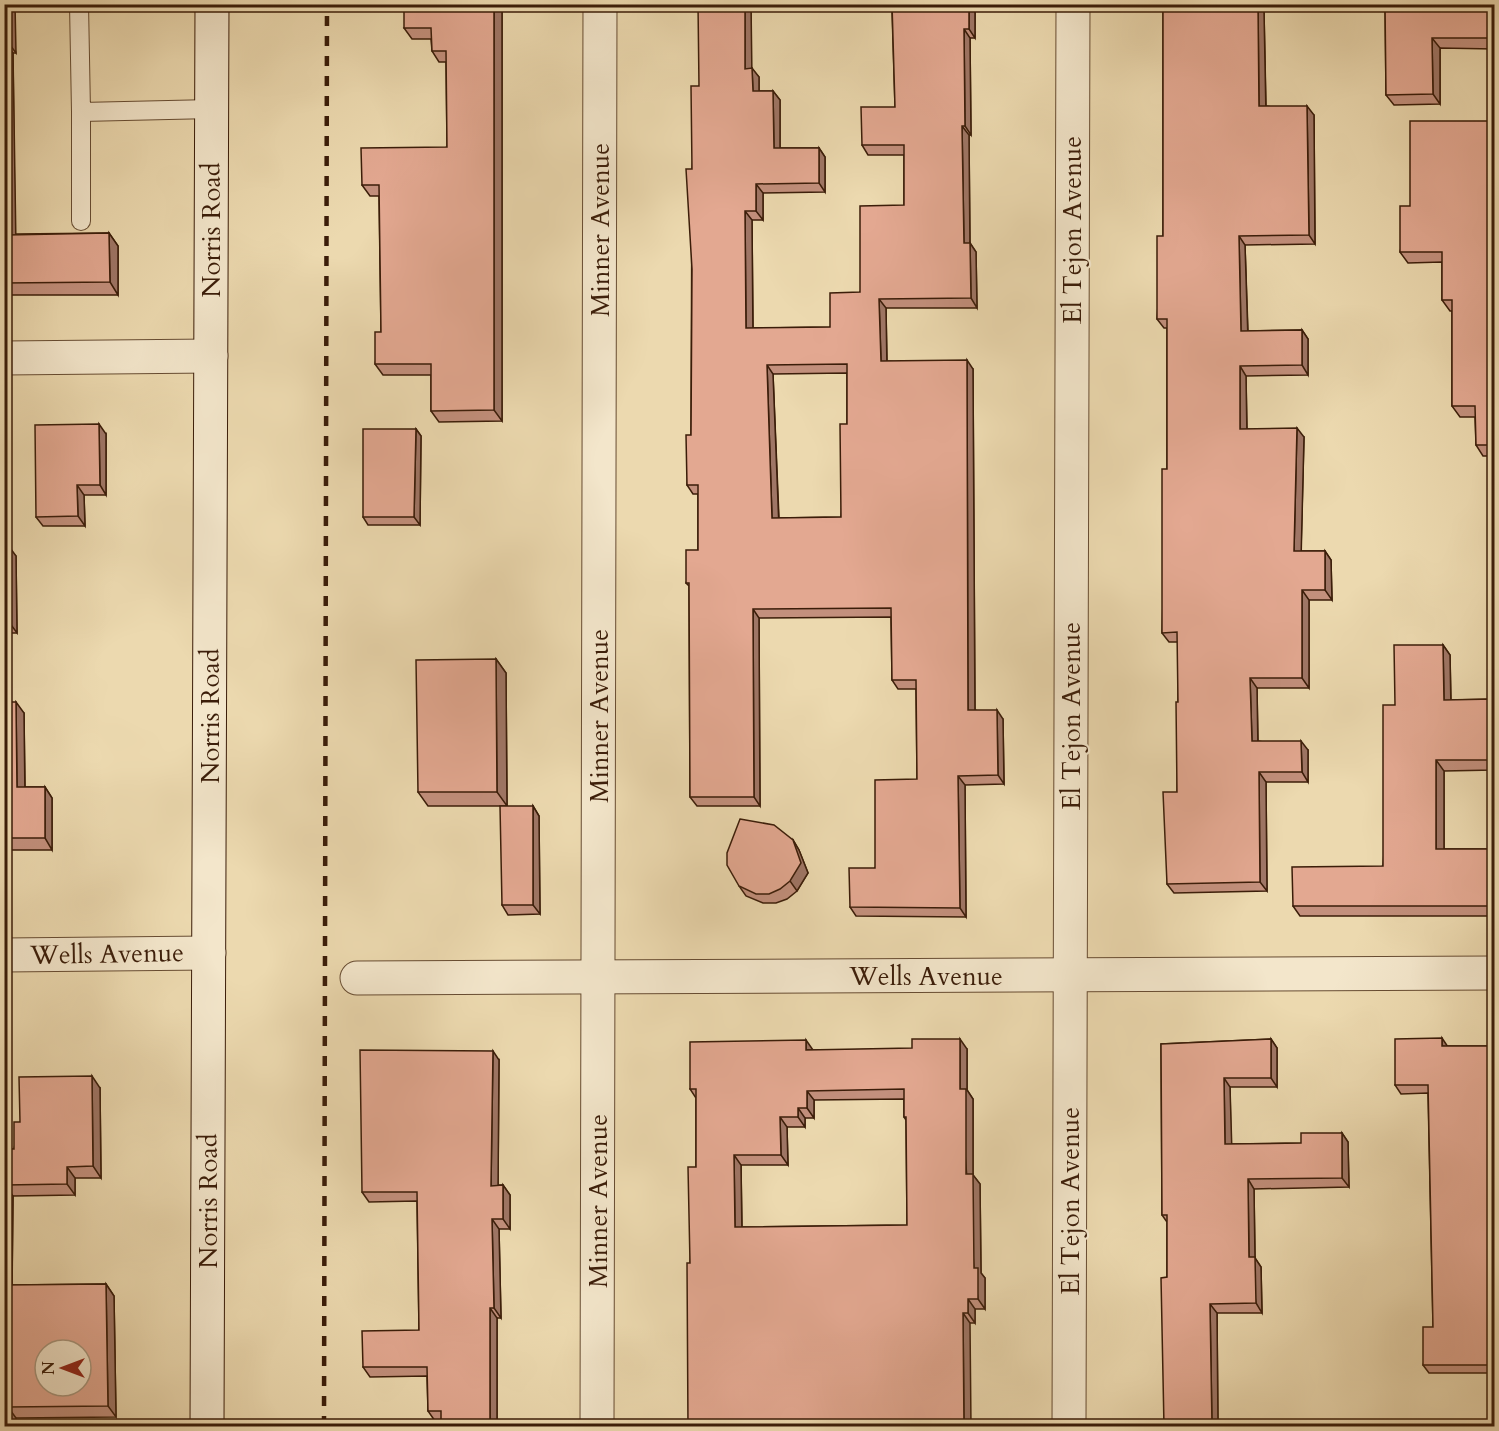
<svg xmlns="http://www.w3.org/2000/svg" width="1499" height="1431" viewBox="0 0 1499 1431" font-family="Cardo,serif">
<style>
.lines{fill:none;stroke-linecap:round;stroke-linejoin:round}
.lane-casing{stroke:#674c32;stroke-width:20}
.street-casing{stroke:#674c32;stroke-width:35}
.secondary-casing{stroke:#3b1d09;stroke-width:35}
.lane{stroke:#f3e6cb;stroke-width:18}
.street{stroke:#f3e6cb;stroke-width:33}
.secondary{stroke:#f3e6cb;stroke-width:33}
.rail{stroke:#3b1d09;stroke-width:4.5;stroke-dasharray:10 10;stroke-linecap:butt}
.wall{fill:#c3907d;stroke:#3b1d09;stroke-width:1.5;fill-rule:evenodd}
.shaded-wall{fill:#9f7666;stroke:#3b1d09;stroke-width:1.5}
.building{fill:#e3a891;stroke:#3b1d09;stroke-width:1.5;fill-rule:evenodd}
.labels{text-anchor:middle;dominant-baseline:central;stroke-width:4.5;stroke-linejoin:round;paint-order:stroke}
.street-label{font-size:26px;fill:#3b1d09;stroke:#f3e6cb}
</style>
<rect width="100%" height="100%" fill="#ecd9af"/>
<filter id="stains"><feTurbulence type="fractalNoise" baseFrequency=".00333" numOctaves="4"/><feColorMatrix values="0 0 0 0 .2 0 0 0 0 .09 0 0 0 0 .02 0 0 0 .5 -.17"/></filter>
<radialGradient id="worn" r=".72"><stop offset=".6" stop-color="#630" stop-opacity="0"/><stop offset="1" stop-color="#630" stop-opacity=".3"/></radialGradient>
<g class="lines">
<g class="lane-casing">
<g id="lane">
<path d="M79,4L81,112L212,109"/>
<path d="M81,112V221"/>
</g>
</g>
<g class="street-casing">
<g id="street">
<path d="M4,358L211,356"/>
<path d="M4,955L209,953"/>
<path d="M357,978L1494,973"/>
<path d="M597,1426L600,4"/>
<path d="M1069,1426L1073,4"/>
</g>
</g>
<g class="secondary-casing">
<path id="secondary" d="M207,1426L212,4"/>
</g>
<use href="#lane" class="lane"/>
<use href="#street" class="street"/>
<use href="#secondary" class="secondary"/>
<path class="rail" d="M324,1426L327,4"/>
</g>
<g class="wall">
<path d="M4,4L16,53H13L15,234L109,233L118,246V295H4Z"/>
<path d="M502,4V421L439,422L431,411V375H383L375,364L381,332L379,196H370L362,185L447,147L446,62H439L432,51L431,39H412L404,28Z"/>
<path d="M751,4V68L759,77V91H773L780,100V148H819L825,157V192L763,193V220H752L753,328L830,327L860,292L904,205V155H868L862,145L895,107L892,11H883L880,7H878L876,4H975V38H970L971,135H969L970,243L976,252L977,308H886L887,361L973,369L975,710L1003,719L1004,784L965,785L966,917L856,916L850,907L875,868L917,779L916,689H898L892,680L891,617L759,618L760,806H697L690,797L689,586L686,583L698,550V494H693L687,485L691,435L692,169L699,86ZM847,373V424L841,517L779,518L773,374Z"/>
<path d="M1159,4H1342V10L1264,11L1266,106L1314,115L1315,244L1245,245L1248,331L1302,330L1308,339V375L1246,376L1247,429L1304,437L1301,551H1325L1331,560L1332,600H1309V688H1257L1258,741L1308,750V782H1266L1267,891L1174,893L1167,884L1177,792L1178,702V642H1169L1162,633L1167,469V328H1164L1157,319L1163,236V6H1160Z"/>
<path d="M1385,4H1494V49L1440,48V104L1394,105L1386,95Z"/>
<path d="M1494,121V541L1492,537L1491,456H1483L1476,445L1475,417H1460L1452,406V311H1450L1442,300V262L1408,263L1400,252L1410,206Z"/>
<path d="M416,429L421,436L420,525H368L363,517Z"/>
<path d="M106,434V495H84L85,526H43L36,517Z"/>
<path d="M4,545L16,556L17,633H4Z"/>
<path d="M1443,645L1450,655L1451,700L1494,699V770L1444,771V849H1494V916H1300L1293,906L1383,866L1395,705Z"/>
<path d="M496,659L506,673L507,806H428L418,792Z"/>
<path d="M4,702L24,713L25,787H45L52,798V850H4Z"/>
<path d="M533,806L539,816L540,914L508,915L502,905Z"/>
<path d="M793,840L799,850L808,873L797,891L787,899L776,903H763L746,896L739,886Z"/>
<path d="M1271,1039L1277,1048V1087H1230L1231,1144L1301,1143L1342,1133L1348,1142L1349,1187L1254,1189L1255,1258L1261,1267L1262,1313H1217L1218,1426H1164L1167,1277V1222L1162,1215L1161,1044Z"/>
<path d="M1447,1046H1494V1373H1429L1423,1365L1433,1327L1428,1093L1401,1094L1395,1085Z"/>
<path d="M967,1049V1090L973,1099V1175L980,1184L981,1273L985,1278V1309H975V1323H970L690,1263L696,1167V1098L690,1089L813,1050ZM904,1099V1117L906,1120L907,1225L742,1227L741,1165H788L787,1127H805V1118H814V1100Z"/>
<path d="M499,1060L498,1185H503L510,1195V1229H499L501,1318H497V1426H441V1421H435L428,1411L427,1376L370,1377L363,1367L419,1330L417,1201L369,1202L362,1192Z"/>
<path d="M100,1088L101,1178H75V1195L13,1196L12,1285L106,1284L114,1296L116,1417L16,1418L4,1426V1149H14L20,1122Z"/>
</g>
<g class="shaded-wall">
<path d="M7,4H15L16,53L7,41Z"/>
<path d="M494,4H502V421L494,410Z"/>
<path d="M745,4H751L752,78L745,69Z"/>
<path d="M969,4H975V38L969,29Z"/>
<path d="M1258,4H1260L1264,11L1266,116L1259,106Z"/>
<path d="M964,29L970,38L971,135L965,126Z"/>
<path d="M1432,38L1440,48V104L1433,94Z"/>
<path d="M5,41L13,53L16,247L7,235Z"/>
<path d="M752,68L759,77V100L753,91Z"/>
<path d="M773,91L780,100V157L774,148Z"/>
<path d="M1307,106L1314,115L1315,244L1309,235Z"/>
<path d="M962,126L969,135L970,252L964,243Z"/>
<path d="M819,148L825,157V192L819,183Z"/>
<path d="M756,184L763,193V220L756,211Z"/>
<path d="M745,211L752,220L753,337L746,328Z"/>
<path d="M109,233L118,246V295L110,282Z"/>
<path d="M1239,236L1245,245L1248,340L1241,331Z"/>
<path d="M970,243L976,252L977,308L971,298Z"/>
<path d="M879,299L886,308L887,370L881,361Z"/>
<path d="M1302,330L1308,339V375L1302,365Z"/>
<path d="M967,360L973,369L975,719L968,710Z"/>
<path d="M767,365L773,374L779,528L772,518Z"/>
<path d="M1240,366L1246,376L1247,438L1240,429Z"/>
<path d="M99,424L106,434V495L100,485Z"/>
<path d="M1297,428L1304,437L1301,561L1294,551Z"/>
<path d="M416,429L421,436L420,525L414,517Z"/>
<path d="M77,485L84,495L85,526L78,516Z"/>
<path d="M8,545L16,556L17,633L9,622Z"/>
<path d="M1325,551L1331,560L1332,600L1325,590Z"/>
<path d="M1302,590L1309,600V688L1302,678Z"/>
<path d="M753,609L759,618L760,806L754,797Z"/>
<path d="M1443,645L1450,655L1451,710L1444,700Z"/>
<path d="M496,659L506,673L507,806L497,792Z"/>
<path d="M1250,678L1257,688L1258,750L1252,741Z"/>
<path d="M16,702L24,713L25,798L17,787Z"/>
<path d="M997,710L1003,719L1004,784L998,775Z"/>
<path d="M1301,741L1308,750V782L1302,772Z"/>
<path d="M1436,760L1444,771V859L1436,849Z"/>
<path d="M1259,772L1266,782L1267,891L1260,882Z"/>
<path d="M958,776L965,785L966,917L960,908Z"/>
<path d="M45,787L52,798V850L45,838Z"/>
<path d="M533,806L539,816L540,914L533,905Z"/>
<path d="M793,840L799,850L808,873L797,891L790,881Z"/>
<path d="M1442,1038L1448,1047L1442,1046Z"/>
<path d="M960,1039L967,1049V1090L973,1099V1175L980,1184L981,1273L985,1278V1309L978,1299L974,1268L960,1089Z"/>
<path d="M1271,1039L1277,1048V1087L1271,1078Z"/>
<path d="M806,1040L813,1050H806Z"/>
<path d="M493,1051L499,1060L498,1195L491,1186Z"/>
<path d="M92,1076L100,1088L101,1178L93,1166Z"/>
<path d="M1224,1078L1230,1087L1232,1154L1225,1144Z"/>
<path d="M807,1091L814,1100V1118L807,1108Z"/>
<path d="M798,1108L805,1118V1127L798,1117Z"/>
<path d="M780,1117L787,1127L788,1165L781,1155Z"/>
<path d="M1342,1133L1348,1142L1349,1187L1342,1178Z"/>
<path d="M734,1155L741,1165L742,1237L735,1227Z"/>
<path d="M67,1167L75,1178V1195L67,1184Z"/>
<path d="M1248,1179L1254,1189L1255,1258L1261,1267L1262,1313L1256,1303L1249,1257Z"/>
<path d="M5,1185L13,1196L12,1297L4,1286Z"/>
<path d="M503,1185L510,1195V1229L503,1219Z"/>
<path d="M492,1219L499,1229L501,1318L494,1308Z"/>
<path d="M106,1284L114,1296L116,1417L108,1406Z"/>
<path d="M968,1299L975,1309V1323L968,1313Z"/>
<path d="M1210,1304L1217,1313L1218,1426H1212Z"/>
<path d="M490,1308L497,1318V1426H490Z"/>
<path d="M963,1313L970,1323L971,1426H964Z"/>
<path d="M8,1407L16,1418V1426H9Z"/>
</g>
<g class="building">
<path d="M4,4H7V41H5L7,235L109,233L110,282L4,283Z"/>
<path d="M404,4H494V410L431,411V364H375V332H381L379,185H362L361,148L447,147L446,51H432L431,28H404Z"/>
<path d="M698,4H745V69L752,68L753,91H773L774,148H819V183L756,184V211H745L746,328L830,327V293L860,292V206L904,205V145H862L861,107H895L892,4H969V29H964L965,126H962L964,243H970L971,298L879,299L881,361L967,360L968,710H997L998,775L958,776L960,908L850,907L849,868H875V780L917,779L916,680H892L891,608L753,609L754,797H690L689,583H686V550H698V485H687L686,435H691L692,269L686,169H692L691,86H699ZM847,364V424H840L841,517L772,518L767,365Z"/>
<path d="M1163,4H1258L1259,106H1307L1309,235L1239,236L1241,331L1302,330V365L1240,366V429L1297,428L1294,551H1325V590H1302V678H1250L1252,741H1301L1302,772H1259L1260,882L1167,884L1163,792H1177L1176,702H1178L1177,632L1162,633V469H1167V319H1157V236H1163Z"/>
<path d="M1385,4H1494V38H1432L1433,94L1386,95Z"/>
<path d="M1410,121H1494V537H1492L1491,445H1476L1475,406H1452V300H1442V252H1400V206H1410Z"/>
<path d="M99,424L100,485H77L78,516L36,517L35,425Z"/>
<path d="M363,429H416L414,517H363Z"/>
<path d="M4,545H8L9,622H4Z"/>
<path d="M1394,645H1443L1444,700L1494,699V760H1436V849H1494V906H1293L1292,867L1383,866V705H1395Z"/>
<path d="M496,659L497,792H418L416,660Z"/>
<path d="M4,702H16L17,787H45V838H4Z"/>
<path d="M500,806H533V905H502Z"/>
<path d="M740,819L774,825L793,840L801,863L790,881L780,889L769,894H756L739,886L727,865V853Z"/>
<path d="M1442,1038V1046H1494V1365H1423V1327H1433L1428,1085H1395V1039Z"/>
<path d="M912,1039H960V1089H966V1174H973L974,1268H978V1299H968V1313H963L964,1426H688L687,1263H690L688,1167H696V1089H690V1042L806,1040V1050L912,1048ZM904,1089V1117H906L907,1225L735,1227L734,1155H781L780,1117H798V1108H807V1091Z"/>
<path d="M1271,1039V1078H1224L1225,1144L1301,1143V1133H1342V1178L1248,1179L1249,1257H1255L1256,1303L1210,1304L1212,1426H1164L1161,1278L1167,1277V1215H1162L1161,1044Z"/>
<path d="M360,1050L493,1051L491,1186L503,1185V1219H492L494,1308H490V1426H441V1411H428L427,1367H363L362,1331L419,1330L417,1192H362Z"/>
<path d="M92,1076L93,1166L67,1167V1184L5,1185L4,1217V1149H14V1122H20L19,1077Z"/>
<path d="M106,1284L108,1406L8,1407L9,1426H4V1285ZM45,1350H81V1386H45Z"/>
</g>
<g class="labels">
<g class="street-label">
<text transform="translate(211 230) rotate(-90)">Norris Road</text>
<text transform="translate(600 230) rotate(-90)">Minner Avenue</text>
<text transform="translate(1072 230) rotate(-90)">El Tejon Avenue</text>
<text transform="translate(210 716) rotate(-90)">Norris Road</text>
<text transform="translate(599 716) rotate(-90)">Minner Avenue</text>
<text transform="translate(1071 716) rotate(-90)">El Tejon Avenue</text>
<text transform="translate(107 954) rotate(-1)">Wells Avenue</text>
<text x="926" y="976">Wells Avenue</text>
<text transform="translate(208 1201) rotate(-90)">Norris Road</text>
<text transform="translate(598 1201) rotate(-90)">Minner Avenue</text>
<text transform="translate(1070 1201) rotate(-90)">El Tejon Avenue</text>
</g>
</g>
<rect width="1499" height="1431" fill="none" stroke="#ecd9af" stroke-width="24"/>
<rect x="6" y="6" width="1487" height="1419" fill="none" stroke="#3b1d09" stroke-width="3"/>
<rect x="12" y="12" width="1475" height="1407" fill="none" stroke="#3b1d09" stroke-width="1.5"/>
<g transform="translate(63 1368) rotate(270)"><circle r="28" fill="#f3e6cb" stroke="#a9967d" stroke-width="1.5"/>
<path d="M0-4.5L10 22L0 15L-10 22Z" fill="#8f2418"/>
<text y="-9" font-size="16" font-weight="bold" text-anchor="middle" fill="#3b1d09">N</text>
</g>
<rect width="100%" height="100%" filter="url(#stains)"/>
<rect width="100%" height="100%" fill="url(#worn)"/>
</svg>
